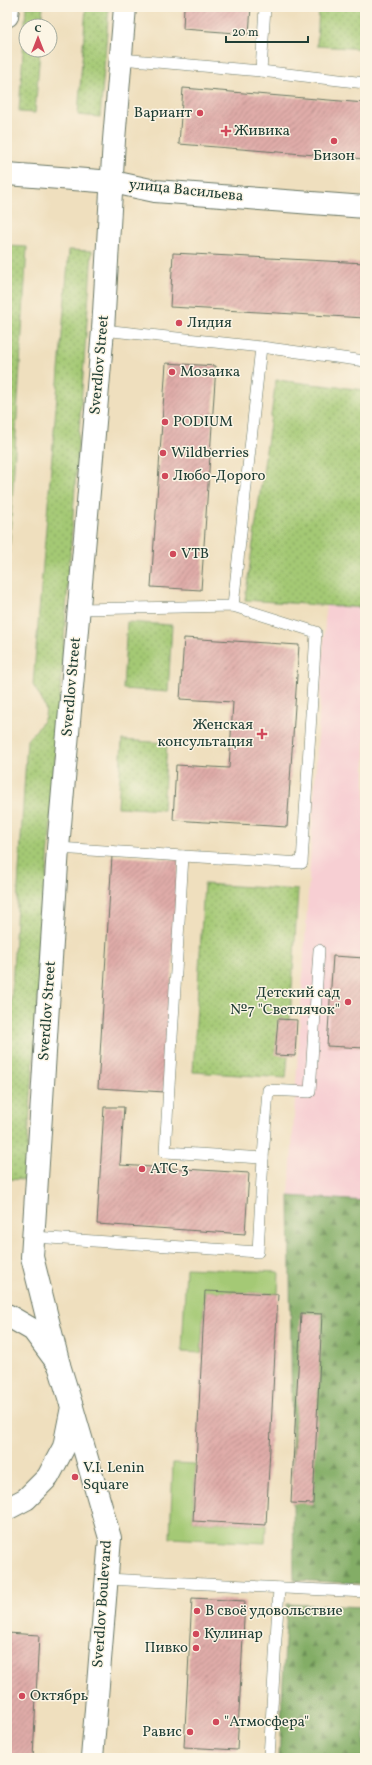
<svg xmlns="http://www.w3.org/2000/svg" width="372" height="1765" viewBox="0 0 372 1765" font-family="Vollkorn,serif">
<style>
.built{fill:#f7cfd3}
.grass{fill:#a4c974;stroke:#628354}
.forest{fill:url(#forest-firs);stroke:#51754d}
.park{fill:url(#park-dots);stroke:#628354}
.building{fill:url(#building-hatch)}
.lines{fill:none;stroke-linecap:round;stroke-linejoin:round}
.lane-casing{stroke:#687664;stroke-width:12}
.secondary-casing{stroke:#687664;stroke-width:24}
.lane{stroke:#fff;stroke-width:11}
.secondary{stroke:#fff;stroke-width:22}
.poi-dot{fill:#d1495b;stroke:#fcf5e5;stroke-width:1.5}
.labels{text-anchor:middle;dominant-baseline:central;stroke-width:3;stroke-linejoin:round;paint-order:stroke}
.poi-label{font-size:15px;fill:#1f3d34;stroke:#fcf5e5;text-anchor:start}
.street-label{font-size:15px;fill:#1f3d34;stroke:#fcf5e5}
</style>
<defs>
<pattern id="forest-firs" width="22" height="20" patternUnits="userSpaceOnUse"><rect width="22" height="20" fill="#83ad66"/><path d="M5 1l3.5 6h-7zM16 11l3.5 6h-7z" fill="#6b8e55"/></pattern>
<pattern id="park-dots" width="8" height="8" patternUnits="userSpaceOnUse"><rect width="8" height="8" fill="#a4c974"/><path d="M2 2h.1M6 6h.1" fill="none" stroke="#85a460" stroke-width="1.8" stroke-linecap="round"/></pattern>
<pattern id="building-hatch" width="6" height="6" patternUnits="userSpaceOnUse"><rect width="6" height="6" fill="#e0aca9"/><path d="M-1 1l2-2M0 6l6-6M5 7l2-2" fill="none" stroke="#b58d8a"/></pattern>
</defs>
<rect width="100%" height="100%" fill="#fcf5e5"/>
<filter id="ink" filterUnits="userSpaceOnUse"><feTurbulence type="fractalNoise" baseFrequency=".025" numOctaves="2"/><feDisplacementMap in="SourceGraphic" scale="8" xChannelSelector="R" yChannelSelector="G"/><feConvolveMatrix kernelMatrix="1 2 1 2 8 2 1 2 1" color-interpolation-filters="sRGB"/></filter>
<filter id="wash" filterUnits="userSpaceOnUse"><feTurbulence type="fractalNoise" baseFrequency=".012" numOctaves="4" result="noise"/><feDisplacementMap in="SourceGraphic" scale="16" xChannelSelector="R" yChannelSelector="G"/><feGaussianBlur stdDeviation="0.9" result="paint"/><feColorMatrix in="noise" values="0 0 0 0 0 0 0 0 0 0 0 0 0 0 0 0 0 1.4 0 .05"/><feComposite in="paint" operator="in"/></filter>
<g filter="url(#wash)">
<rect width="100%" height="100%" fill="#efdfbe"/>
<path class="built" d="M326,605L365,608V1201L289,1196Z"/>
<g class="grass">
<path d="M186,1268L279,1272L278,1294L205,1291L201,1353L182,1352Z"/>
<path d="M173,1463L196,1464L193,1521L266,1525L265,1543L170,1538Z"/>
</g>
<g class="forest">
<path d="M289,1196L365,1201V1584L294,1580Z"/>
<path d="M287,1604L365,1607V1758H279Z"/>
</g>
<g class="park">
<path d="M26,7H43L41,26H26V50H40L35,113L19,112Z"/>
<path d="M86,7H109L100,117L78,115Z"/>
<path d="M319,7H365V49L317,46Z"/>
<path d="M7,246L27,247L7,588Z"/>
<path d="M69,250L92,251L25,1180L7,1179V1070L27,740C50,715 51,714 33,685Z"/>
<path d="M276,380L365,390V608L245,600Z"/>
<path d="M127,622L172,625L168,692L123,689Z"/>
<path d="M122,740L167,743L163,810L118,807Z"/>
<path d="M204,884L298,890L290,1020L278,1019L288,1056L286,1078L193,1072Z"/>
</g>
<g id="blocks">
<g class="building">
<path d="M184,7H251L249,34L183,29Z"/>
<path d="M183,88L365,103V159L179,144Z"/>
<path d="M173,253L365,263V318L170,307Z"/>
<path d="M166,363L216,366L201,590L151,587Z"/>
<path d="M184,638L299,645L287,827L173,820L176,765L229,768L233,702L180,699Z"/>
<path d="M112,856L179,860L165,1092L98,1088Z"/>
<path d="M333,956L365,958V1048L327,1046Z"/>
<path d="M278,1019L297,1020L295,1056L275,1055Z"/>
<path d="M104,1107H124L120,1165L249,1173L245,1234L97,1224Z"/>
<path d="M205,1291L278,1294L266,1525L193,1521Z"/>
<path d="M301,1313L322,1314L313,1504L291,1503Z"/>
<path d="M192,1598L245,1601L237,1750L184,1747Z"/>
<path d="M7,1633L39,1635L33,1758H7Z"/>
</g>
</g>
</g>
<g filter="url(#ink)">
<use href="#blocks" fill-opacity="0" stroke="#687664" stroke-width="1"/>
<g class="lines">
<g class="lane-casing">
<g id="lane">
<path d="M121,59L261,71L365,83"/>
<path d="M261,71L265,7"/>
<path d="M103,330L261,347L233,606"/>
<path d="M261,347L365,361"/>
<path d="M80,609L233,606L316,632L302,863L183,856"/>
<path d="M263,1158L268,1090L310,1092L319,950"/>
<path d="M34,1237L258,1252L263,1158L165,1152L183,856L58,848"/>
<path d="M107,1579L365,1592"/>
<path d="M269,1758L279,1588"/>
</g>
</g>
<g class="secondary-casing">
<g id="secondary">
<path d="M7,16L8,7"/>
<path d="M7,174L113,182L155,191L365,207"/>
<path d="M7,1315L33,1330L59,1365L72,1407L64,1447L48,1477L26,1499L7,1509"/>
<path d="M59,1365L32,1257L58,848L103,330L114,140L125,7"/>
<path d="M72,1407L110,1538L92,1758"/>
</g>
</g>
<use href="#lane" class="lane"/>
<use href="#secondary" class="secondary"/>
</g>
</g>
<g class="poi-dot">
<circle cx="200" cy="113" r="4"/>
<path d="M224 125h4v4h4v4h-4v4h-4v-4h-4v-4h4z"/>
<circle cx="334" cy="141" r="4"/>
<circle cx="179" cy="323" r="4"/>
<circle cx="172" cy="372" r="4"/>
<circle cx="165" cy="422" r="4"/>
<circle cx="163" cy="453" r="4"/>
<circle cx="165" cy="476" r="4"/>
<circle cx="173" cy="554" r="4"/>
<path d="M260 728h4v4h4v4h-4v4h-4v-4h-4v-4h4z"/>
<circle cx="348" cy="1002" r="4"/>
<circle cx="142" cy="1169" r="4"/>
<circle cx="75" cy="1477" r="4"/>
<circle cx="197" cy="1611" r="4"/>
<circle cx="196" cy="1634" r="4"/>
<circle cx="196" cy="1648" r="4"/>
<circle cx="22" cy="1696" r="4"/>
<circle cx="216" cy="1722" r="4"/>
<circle cx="190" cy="1732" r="4"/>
</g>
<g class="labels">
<g class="poi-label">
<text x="192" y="113" text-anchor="end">Вариант</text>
<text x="234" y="131">Живика</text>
<text x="334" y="156" text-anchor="middle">Бизон</text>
<text x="187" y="323">Лидия</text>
<text x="180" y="372">Мозаика</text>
<text x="173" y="422">PODIUM</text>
<text x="171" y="453">Wildberries</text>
<text x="173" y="476">Любо-Дорого</text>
<text x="181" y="554">VTB</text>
<text x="253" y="725" text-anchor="end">Женская<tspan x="253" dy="17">консультация</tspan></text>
<text x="340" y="993" text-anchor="end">Детский сад<tspan x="340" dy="17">№7 "Светлячок"</tspan></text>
<text x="150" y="1169">АТС 3</text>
<text x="83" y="1468">V.I. Lenin<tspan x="83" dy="17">Square</tspan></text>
<text x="205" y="1611">В своё удовольствие</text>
<text x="204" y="1634">Кулинар</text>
<text x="188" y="1648" text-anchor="end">Пивко</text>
<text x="30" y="1696">Октябрь</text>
<text x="224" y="1722">"Атмосфера"</text>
<text x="182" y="1732" text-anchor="end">Равис</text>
</g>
<g class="street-label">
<text transform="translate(186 191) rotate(6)">улица Васильева</text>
<text transform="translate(100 365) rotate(-85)">Sverdlov Street</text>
<text transform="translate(72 687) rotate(-85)">Sverdlov Street</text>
<text transform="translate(48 1011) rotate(-86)">Sverdlov Street</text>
<text transform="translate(103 1604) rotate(-86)">Sverdlov Boulevard</text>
</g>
</g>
<rect width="372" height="1765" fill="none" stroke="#fcf5e5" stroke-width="24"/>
<g transform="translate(38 38)"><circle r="19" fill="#fcf5e5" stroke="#a4ab9e"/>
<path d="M0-3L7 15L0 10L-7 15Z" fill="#d1495b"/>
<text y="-6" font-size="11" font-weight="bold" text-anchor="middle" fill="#1f3d34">С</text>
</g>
<path d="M226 36v6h82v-6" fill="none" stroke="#1f3d34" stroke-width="2"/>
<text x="232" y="36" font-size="12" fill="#1f3d34" stroke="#fcf5e5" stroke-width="3" paint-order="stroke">20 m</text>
</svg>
